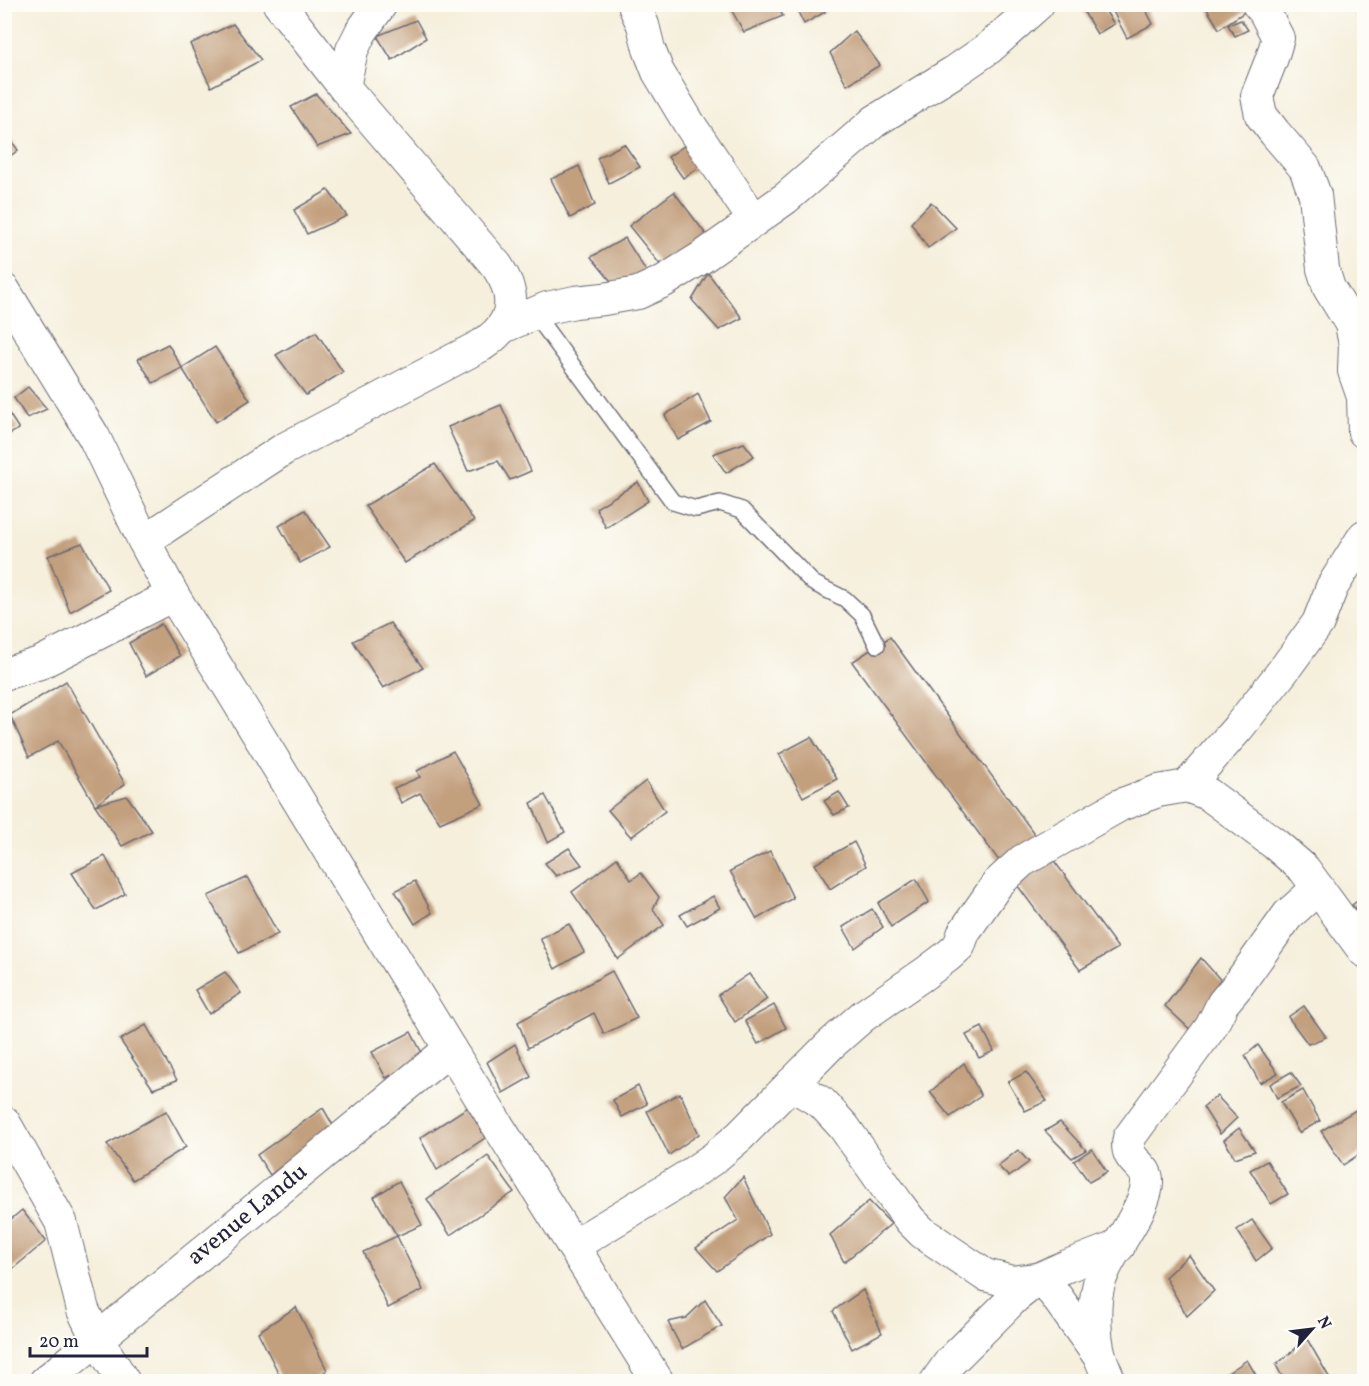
<svg xmlns="http://www.w3.org/2000/svg" width="1369" height="1386" viewBox="0 0 1369 1386" font-family="Vollkorn,serif">
<style>
.building{fill:#c29f7d}
.lines{fill:none;stroke-linecap:round;stroke-linejoin:round}
.service-casing{stroke:#6c6a73;stroke-width:18}
.minor-casing{stroke:#6c6a73;stroke-width:34}
.service{stroke:#fff;stroke-width:15}
.minor{stroke:#fff;stroke-width:32}
.labels{text-anchor:middle;dominant-baseline:central;stroke-width:6;stroke-linejoin:round;paint-order:stroke}
.street-label{font-size:24px;fill:#22223b;stroke:#fdfcf7}
</style>
<rect width="100%" height="100%" fill="#fdfcf7"/>
<filter id="ink" filterUnits="userSpaceOnUse"><feTurbulence type="fractalNoise" baseFrequency=".0167" numOctaves="2"/><feDisplacementMap in="SourceGraphic" scale="12" xChannelSelector="R" yChannelSelector="G"/><feConvolveMatrix kernelMatrix="1 2 1 2 8 2 1 2 1" color-interpolation-filters="sRGB"/></filter>
<filter id="wash" filterUnits="userSpaceOnUse"><feTurbulence type="fractalNoise" baseFrequency=".008" numOctaves="4" result="noise"/><feDisplacementMap in="SourceGraphic" scale="24" xChannelSelector="R" yChannelSelector="G"/><feGaussianBlur stdDeviation="1.35" result="paint"/><feColorMatrix in="noise" values="0 0 0 0 0 0 0 0 0 0 0 0 0 0 0 0 0 1.4 0 .05"/><feComposite in="paint" operator="in"/></filter>
<g filter="url(#wash)">
<rect width="100%" height="100%" fill="#f5efdc"/>
<g id="blocks">
<g class="building">
<path d="M728,4H776L783,16L744,32Z"/>
<path d="M794,4H820L825,12L804,24Z"/>
<path d="M1091,4H1101L1114,24L1097,34L1082,9Z"/>
<path d="M1109,4H1155V6L1147,12L1153,24L1127,38Z"/>
<path d="M1204,4H1252L1254,6L1219,29Z"/>
<path d="M416,20L426,38L392,60L377,36Z"/>
<path d="M1241,20L1248,30L1235,36L1228,25Z"/>
<path d="M233,24L261,60L211,87L190,44Z"/>
<path d="M854,31L880,65L847,85L830,53Z"/>
<path d="M316,94L351,134L317,147L291,107Z"/>
<path d="M4,130L18,150L4,161Z"/>
<path d="M624,144L640,167L609,183L597,158Z"/>
<path d="M687,144L713,158L683,178L668,157Z"/>
<path d="M579,166L595,205L570,218L551,179Z"/>
<path d="M328,190L347,216L307,234L294,210Z"/>
<path d="M674,192L708,237L663,268L629,226Z"/>
<path d="M931,202L956,228L928,248L911,223Z"/>
<path d="M625,238L648,274L615,286L591,257Z"/>
<path d="M708,273L742,318L719,330L692,300Z"/>
<path d="M316,332L343,372L306,395L276,355Z"/>
<path d="M168,344L182,368L215,347L250,400L216,422L182,368L153,383L138,359Z"/>
<path d="M28,387L47,409L27,418L14,398Z"/>
<path d="M698,394L711,422L678,440L665,415Z"/>
<path d="M501,405L531,471L510,480L498,461L468,471L448,427Z"/>
<path d="M4,406L19,429L4,437Z"/>
<path d="M744,443L754,456L726,473L713,454Z"/>
<path d="M435,464L474,521L405,563L365,506Z"/>
<path d="M638,482L648,501L606,528L596,508Z"/>
<path d="M305,510L330,547L300,563L279,526Z"/>
<path d="M82,543L109,590L70,612L48,556Z"/>
<path d="M390,623L423,668L383,688L353,641Z"/>
<path d="M161,624L180,656L146,676L129,643Z"/>
<path d="M890,637L1118,948L1080,970L852,662Z"/>
<path d="M66,681L125,784L95,805L58,741L29,757L10,715Z"/>
<path d="M811,737L837,779L803,797L779,754Z"/>
<path d="M453,751L483,804L440,823L420,793L401,803L394,788L420,777L417,771Z"/>
<path d="M646,781L665,811L631,837L608,810Z"/>
<path d="M839,792L849,808L834,815L824,801Z"/>
<path d="M545,795L565,832L548,842L531,803Z"/>
<path d="M127,796L152,831L122,846L95,805Z"/>
<path d="M854,842L866,866L830,889L815,864Z"/>
<path d="M569,848L582,865L556,876L545,863Z"/>
<path d="M770,851L793,898L757,919L730,871Z"/>
<path d="M105,856L125,894L96,910L72,873Z"/>
<path d="M617,858L631,880L641,873L659,897L653,909L664,925L618,959L572,892Z"/>
<path d="M248,877L278,934L239,953L208,896Z"/>
<path d="M916,879L929,902L891,927L878,903Z"/>
<path d="M415,881L432,913L415,924L395,891Z"/>
<path d="M713,896L720,908L687,926L680,915Z"/>
<path d="M1364,896V917L1352,905Z"/>
<path d="M872,909L883,927L855,948L843,927Z"/>
<path d="M569,924L584,952L555,969L540,938Z"/>
<path d="M1201,958L1226,986L1196,1035L1165,1006Z"/>
<path d="M612,971L637,1018L604,1034L594,1013L528,1048L518,1022Z"/>
<path d="M225,972L241,993L209,1014L195,990Z"/>
<path d="M749,974L767,999L735,1022L718,995Z"/>
<path d="M774,1005L786,1028L758,1044L745,1021Z"/>
<path d="M1304,1006L1326,1037L1308,1044L1288,1017Z"/>
<path d="M146,1025L177,1080L153,1089L120,1040Z"/>
<path d="M982,1027L994,1051L979,1058L966,1035Z"/>
<path d="M411,1032L424,1057L386,1078L372,1052Z"/>
<path d="M515,1044L531,1077L503,1093L487,1062Z"/>
<path d="M1258,1045L1278,1073L1260,1083L1245,1056Z"/>
<path d="M964,1063L981,1096L950,1117L930,1092Z"/>
<path d="M1026,1072L1047,1101L1025,1111L1008,1082Z"/>
<path d="M1291,1072L1301,1086L1277,1098L1270,1084Z"/>
<path d="M638,1086L647,1104L622,1117L613,1100Z"/>
<path d="M1303,1090L1320,1121L1299,1133L1281,1102Z"/>
<path d="M680,1093L699,1134L669,1155L647,1111Z"/>
<path d="M1217,1096L1237,1118L1220,1134L1203,1107Z"/>
<path d="M1364,1105V1151L1343,1165L1321,1131Z"/>
<path d="M468,1107L485,1138L437,1170L420,1138Z"/>
<path d="M323,1108L334,1127L270,1175L257,1155Z"/>
<path d="M166,1111L186,1147L133,1180L107,1144Z"/>
<path d="M1060,1122L1086,1150L1072,1158L1045,1131Z"/>
<path d="M1239,1128L1255,1151L1235,1158L1224,1140Z"/>
<path d="M1092,1149L1107,1172L1089,1182L1074,1161Z"/>
<path d="M1018,1150L1029,1162L1009,1177L998,1166Z"/>
<path d="M488,1156L514,1192L450,1235L427,1199Z"/>
<path d="M1267,1161L1288,1194L1271,1204L1250,1170Z"/>
<path d="M743,1177L770,1234L717,1271L696,1248L738,1220L725,1197Z"/>
<path d="M399,1181L422,1225L397,1236L374,1197Z"/>
<path d="M869,1201L891,1224L844,1262L830,1235Z"/>
<path d="M22,1210L46,1241L4,1276V1225Z"/>
<path d="M1252,1220L1272,1248L1256,1261L1237,1230Z"/>
<path d="M397,1236L423,1290L388,1308L363,1252Z"/>
<path d="M1189,1255L1214,1291L1187,1316L1165,1277Z"/>
<path d="M863,1290L882,1333L852,1349L833,1311Z"/>
<path d="M705,1300L722,1326L682,1349L668,1322L686,1318Z"/>
<path d="M296,1307L327,1370L310,1382H283L258,1332Z"/>
<path d="M1307,1339L1332,1382H1285L1276,1365Z"/>
<path d="M1247,1360L1260,1382H1228L1225,1375Z"/>
</g>
</g>
</g>
<g filter="url(#ink)">
<use href="#blocks" fill-opacity="0" stroke="#6c6a73" stroke-width="1.5"/>
<g class="lines">
<g class="service-casing">
<path id="service" d="M534,313L673,502L696,509L720,503L742,510L813,583L845,599L862,615L877,645"/>
</g>
<g class="minor-casing">
<g id="minor">
<path d="M636,4L635,8L643,25L649,49L658,72L690,125L754,220"/>
<path d="M1258,4L1264,11L1278,38L1272,58L1257,96L1261,115L1275,133L1305,168L1315,195L1323,269L1329,288L1351,324L1355,345L1354,371L1363,397L1364,432"/>
<path d="M344,87L352,50L361,32L381,4"/>
<path d="M4,290L94,437L144,541L173,595L450,1049L658,1382"/>
<path d="M503,327L547,308L575,302L604,299L638,293L664,281L701,258L786,198L875,121L957,70L989,48L1038,4"/>
<path d="M144,541L284,449L482,345C503,331 516,314 508,288C506,280 501,273 497,266L344,87L279,4"/>
<path d="M4,674L40,663L173,595"/>
<path d="M1187,786L1238,728L1283,671L1318,623L1332,587L1364,536"/>
<path d="M791,1084L822,1103L844,1127L898,1204L910,1220L923,1233L985,1275L1012,1282L1038,1279L1053,1292L1099,1356"/>
<path d="M4,1122L61,1222L83,1310L97,1339L124,1382"/>
<path d="M573,1246L688,1176L714,1158L740,1136L830,1045L863,1016L924,974L948,956L959,946L964,932L998,883L1022,861L1120,805L1158,791L1187,786L1208,794L1275,844L1304,869L1364,951"/>
<path d="M45,1382L450,1049"/>
<path d="M936,1382L950,1362L1015,1297L1038,1279L1067,1266L1119,1246"/>
<path d="M1110,1382C1107,1373 1102,1364 1100,1356C1094,1335 1093,1297 1101,1278C1107,1260 1119,1245 1128,1229C1135,1217 1147,1197 1147,1182C1148,1163 1123,1163 1129,1138L1211,1027L1223,1003L1238,985L1288,915L1318,888"/>
</g>
</g>
<use href="#service" class="service"/>
<use href="#minor" class="minor"/>
</g>
</g>
<g class="labels">
<g class="street-label">
<text transform="translate(248 1215) rotate(-39)">avenue Landu</text>
</g>
</g>
<rect width="1369" height="1386" fill="none" stroke="#fdfcf7" stroke-width="24"/>
<g transform="translate(1312 1329) rotate(62)" stroke="#fdfcf7" stroke-width="4.5" paint-order="stroke">
<path d="M0-4.5L10 22L0 15L-10 22Z" fill="#22223b"/>
<text y="-9" font-size="16" font-weight="bold" text-anchor="middle" fill="#22223b">N</text>
</g>
<path d="M30 1347v9h117v-9" fill="none" stroke="#22223b" stroke-width="3"/>
<text x="39" y="1347" font-size="18" fill="#22223b" stroke="#fdfcf7" stroke-width="4.5" paint-order="stroke">20 m</text>
</svg>
